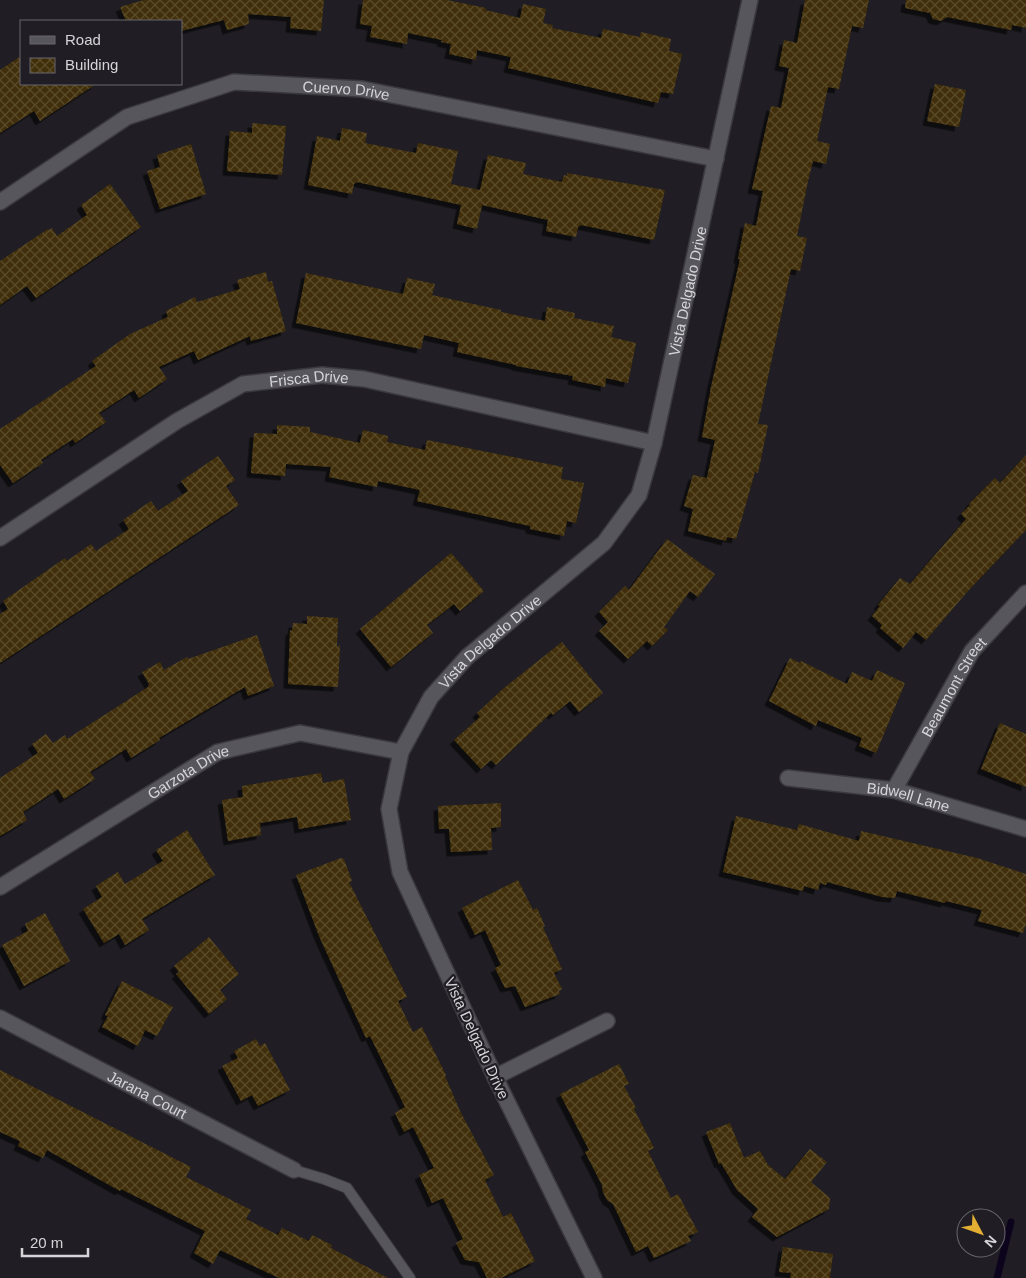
<svg xmlns="http://www.w3.org/2000/svg" width="1026" height="1278" viewBox="0 0 1026 1278" font-family="Helvetica,sans-serif">
<style>
.lines{fill:none;stroke-linecap:round;stroke-linejoin:round}
.stream{stroke:#0c031d;stroke-width:7}
.building{fill:url(#building-cross-hatch);filter:url(#shadow)}
.lane-casing{stroke:#3a393e;stroke-width:12}
.street-casing{stroke:#3a393e;stroke-width:18}
.lane{stroke:#58565d;stroke-width:10}
.street{stroke:#58565d;stroke-width:15}
.labels{text-anchor:middle;dominant-baseline:central;stroke-width:4.5;stroke-linejoin:round;paint-order:stroke}
.street-label{font-size:15px;fill:#d5d4d8;stroke:#201e24}
</style>
<defs>
<pattern id="building-cross-hatch" width="8" height="8" patternUnits="userSpaceOnUse" patternTransform="scale(1.25)"><rect width="8" height="8" fill="#402f08"/><path d="M0 0l8 8M0 8l8-8" fill="none" stroke="#5b4c2b"/></pattern>
<filter id="shadow"><feDropShadow dx="-4.5" dy="4.5" stdDeviation="0" flood-color="#0009"/></filter>
</defs>
<rect width="100%" height="100%" fill="#201e24"/>
<g class="lines">
<path class="stream" d="M997,1278L1011,1222"/>
</g>
<g class="building">
<path d="M144,0H324L321,31L290,28L291,17L248,14L249,24L227,30L224,20L181,31V21H126L120,7Z"/>
<path d="M363,0H447L486,8L485,10L520,18L523,4L546,9L543,23L553,25L552,28L601,38L603,29L640,37L641,32L671,39L669,51L682,54L673,94L661,92L658,103L508,68L511,57L477,50L476,60L449,54L451,44L441,42L442,40L408,33L407,44L370,37L372,26L360,24Z"/>
<path d="M805,0H869L863,28L852,26L839,89L828,87L817,141L830,144L826,164L813,161L808,181L797,236L807,238L800,271L791,269L758,424L768,425L758,473L755,472L736,539L727,537L726,541L688,531L693,509L684,506L693,475L707,478L715,440L702,437L711,387L740,259H738L745,223L756,226L763,191L752,189L771,106L781,108L789,68L779,66L784,40L797,43Z"/>
<path d="M906,0H1026V28L1012,25L1011,30L947,17L941,21L933,19L930,13L905,8Z"/>
<path d="M21,56V84H96L40,121L34,111L0,133V70Z"/>
<path d="M935,84L966,90L959,127L927,121Z"/>
<path d="M252,123L286,126L282,175L227,171L230,131L252,133Z"/>
<path d="M342,128L367,133L365,143L416,153L418,143L458,151L451,184L480,190L488,155L526,163L523,174L562,182L564,175L567,176V173L665,190L654,240L581,225L578,227L576,237L546,231L548,220L482,205L477,229L457,224L461,205L357,182L354,184L352,194L308,185L317,136L340,141Z"/>
<path d="M191,144L206,194L160,209L147,171L160,167L157,155Z"/>
<path d="M110,184L141,227L36,298L27,286L0,305V261L48,229L49,230L52,228L57,236L87,215L81,205Z"/>
<path d="M266,272L268,282L272,281L286,331L251,341L250,336L198,360L194,351L159,367L167,379L139,398L134,390L99,413L106,422L75,443L73,439L41,460L43,463L13,483L0,465V429L96,366L92,361L130,334L168,317L166,311L195,297L197,302L240,289L237,280Z"/>
<path d="M306,273L403,294L407,278L435,284L432,295L501,310V312L545,321L547,307L575,313L574,318L614,326L611,337L636,343L628,383L606,378L605,387L572,380L573,376L516,366V365L457,352L459,343L424,335L421,349L296,323Z"/>
<path d="M277,425L310,427V432L360,443L363,430L388,436L387,442L425,450L427,440L563,467L561,479L584,483L576,523L567,521L564,536L530,529V526L417,501L420,490L378,481L377,487L329,477L331,467L286,464L285,476L251,473L254,433L277,434Z"/>
<path d="M1026,455V530L967,592L926,640L916,632L903,648L880,628L882,625L872,616L880,606L878,605L900,578L910,584L966,519L961,514L970,505L969,504L995,478L1000,483Z"/>
<path d="M218,456L235,480L226,486L239,505L0,663V614L8,609L3,601L65,558L67,561L91,544L96,551L129,529L123,520L151,501L158,511L188,491L181,481Z"/>
<path d="M667,539L715,574L698,597L690,591L664,627L668,630L652,646L647,641L628,659L599,631L608,622L599,612L625,586L629,590Z"/>
<path d="M451,553L484,591L460,611L454,604L427,625L433,633L391,667L360,629Z"/>
<path d="M307,616L338,618L337,647L340,645L338,687L288,684L290,630L292,631L293,623L307,624Z"/>
<path d="M257,635L274,686L248,696L245,687L159,738L160,740L131,758L126,749L90,772L95,779L64,799L58,789L23,812L27,820L0,836V778L38,753L32,744L46,734L53,743L65,735L67,739L148,687L149,684L142,672L160,662L164,670L187,657L188,659Z"/>
<path d="M562,642L603,693L579,712L570,701L553,715L551,713L496,765L491,760L481,769L454,740L480,717L477,713L504,688Z"/>
<path d="M790,658L800,663L801,661L847,684L852,672L872,681L877,670L905,683L876,753L859,746L862,738L818,720L816,726L769,701Z"/>
<path d="M1000,723L1026,734V787L981,769Z"/>
<path d="M321,773L323,783L344,779L351,820L299,829L297,817L260,823L261,835L228,841L222,800L243,797L242,786Z"/>
<path d="M501,803V827L491,828L492,850L451,852L449,829H439L438,806Z"/>
<path d="M736,816L797,830L799,824L859,841L861,831L977,858L1026,874V924L1023,933L978,921L982,910L946,901L945,903L897,891L895,898L882,897L827,882L826,885L820,883L818,890L804,886L803,891L723,872Z"/>
<path d="M187,830L215,875L142,919L149,930L125,945L119,934L104,943L83,909L102,897L96,886L118,872L125,884L163,861L156,850Z"/>
<path d="M341,858L344,859L352,881L349,882L407,997L398,1001L413,1032L422,1027L446,1075L445,1076L460,1111L494,1175L485,1180L503,1217L511,1213L535,1261L501,1278H487L479,1262L465,1260L456,1243L463,1239L443,1198L432,1203L419,1175L434,1168L413,1127L404,1132L395,1113L405,1107L370,1036L366,1038L319,936L296,875Z"/>
<path d="M518,880L533,910L537,908L545,926L543,927L546,934L562,969L554,973L562,989L559,991L560,994L525,1007L515,986L505,988L495,968L501,965L485,930L475,935L462,908Z"/>
<path d="M45,913L70,961L24,986L2,945L28,931L25,924Z"/>
<path d="M209,937L239,974L220,990L227,999L209,1014L176,974L179,972L174,966Z"/>
<path d="M122,981L173,1007L157,1036L145,1030L138,1046L102,1027L108,1016L105,1015Z"/>
<path d="M256,1039L260,1046L265,1043L290,1090L258,1106L252,1095L241,1101L222,1066L238,1058L234,1051Z"/>
<path d="M619,1064L629,1084L624,1086L636,1108L634,1109L654,1148L648,1151L671,1198L678,1194L698,1232L688,1236L691,1241L654,1258L648,1246L636,1252L613,1204L607,1200L603,1192L602,1185L585,1152L589,1150L560,1094Z"/>
<path d="M0,1070L191,1167L186,1177L251,1210L246,1219L278,1235L282,1228L309,1241L312,1235L332,1245L331,1248L388,1278H279L220,1250L213,1264L194,1253L205,1231L121,1189L120,1191L47,1150L43,1158L18,1146L20,1141L0,1132Z"/>
<path d="M730,1123L744,1158L760,1151L768,1165L785,1179L810,1149L827,1162L811,1182L830,1198L829,1209L777,1237L752,1217L758,1209L737,1190L721,1163L719,1164L706,1132Z"/>
<path d="M783,1247L833,1254L830,1278H790L791,1273L779,1272Z"/>
</g>
<g class="lines">
<g class="lane-casing">
<path id="lane" d="M294,1170L324,1179L347,1188L410,1278"/>
</g>
<g class="street-casing">
<g id="street">
<path id="s1" d="M0,202L127,117L234,82L362,89L716,159"/>
<path id="s2" d="M0,538L177,421L243,384L322,375L364,379L654,443"/>
<path id="s3" d="M788,778L894,790L1026,829"/>
<path id="s4" d="M894,790L972,651L1026,593"/>
<path id="s5" d="M0,887L218,752L300,733L401,752"/>
<path id="s6" d="M0,1018L294,1170"/>
<path d="M495,1077L607,1021"/>
<path id="s7" d="M594,1278L495,1077L400,872L389,809L401,752L431,697L467,657L604,543L639,495L654,443L750,0"/>
</g>
</g>
<use href="#lane" class="lane"/>
<use href="#street" class="street"/>
</g>
<g class="labels">
<g class="street-label">
<text stroke="none"><textPath href="#s1" startOffset="378">Cuervo Drive</textPath></text>
<text stroke="none"><textPath href="#s7" startOffset="1136">Vista Delgado Drive</textPath></text>
<text stroke="none"><textPath href="#s2" startOffset="354">Frisca Drive</textPath></text>
<text stroke="none"><textPath href="#s7" startOffset="716">Vista Delgado Drive</textPath></text>
<text stroke="none"><textPath href="#s4" startOffset="119">Beaumont Street</textPath></text>
<text stroke="none"><textPath href="#s5" startOffset="221">Garzota Drive</textPath></text>
<text stroke="none"><textPath href="#s3" startOffset="122">Bidwell Lane</textPath></text>
<text transform="translate(477 1038) rotate(65)">Vista Delgado Drive</text>
<text stroke="none"><textPath href="#s6" startOffset="166">Jarana Court</textPath></text>
</g>
</g>
<rect x="20" y="20" width="162" height="65" fill="#201e24" stroke="#68676c"/>
<rect x="30" y="36" width="25" height="8" fill="#58565d" stroke="#68676c"/>
<text x="65" y="45" font-size="15" fill="#d5d4d8">Road</text>
<rect x="30" y="58" width="25" height="15" fill="url(#building-cross-hatch)" stroke="#68676c"/>
<text x="65" y="70" font-size="15" fill="#d5d4d8">Building</text>
<g transform="translate(981 1233) rotate(131)"><circle r="24" fill="#201e24" stroke="#68676c"/>
<path d="M0-4L9 19L0 12L-9 19Z" fill="#e2af34"/>
<text y="-8" font-size="14" font-weight="bold" text-anchor="middle" fill="#d5d4d8">N</text>
</g>
<path d="M22 1248v8h66v-8" fill="none" stroke="#d5d4d8" stroke-width="2.5"/>
<text x="30" y="1248" font-size="15" fill="#d5d4d8" stroke="#201e24" stroke-width="4" paint-order="stroke">20 m</text>
</svg>
